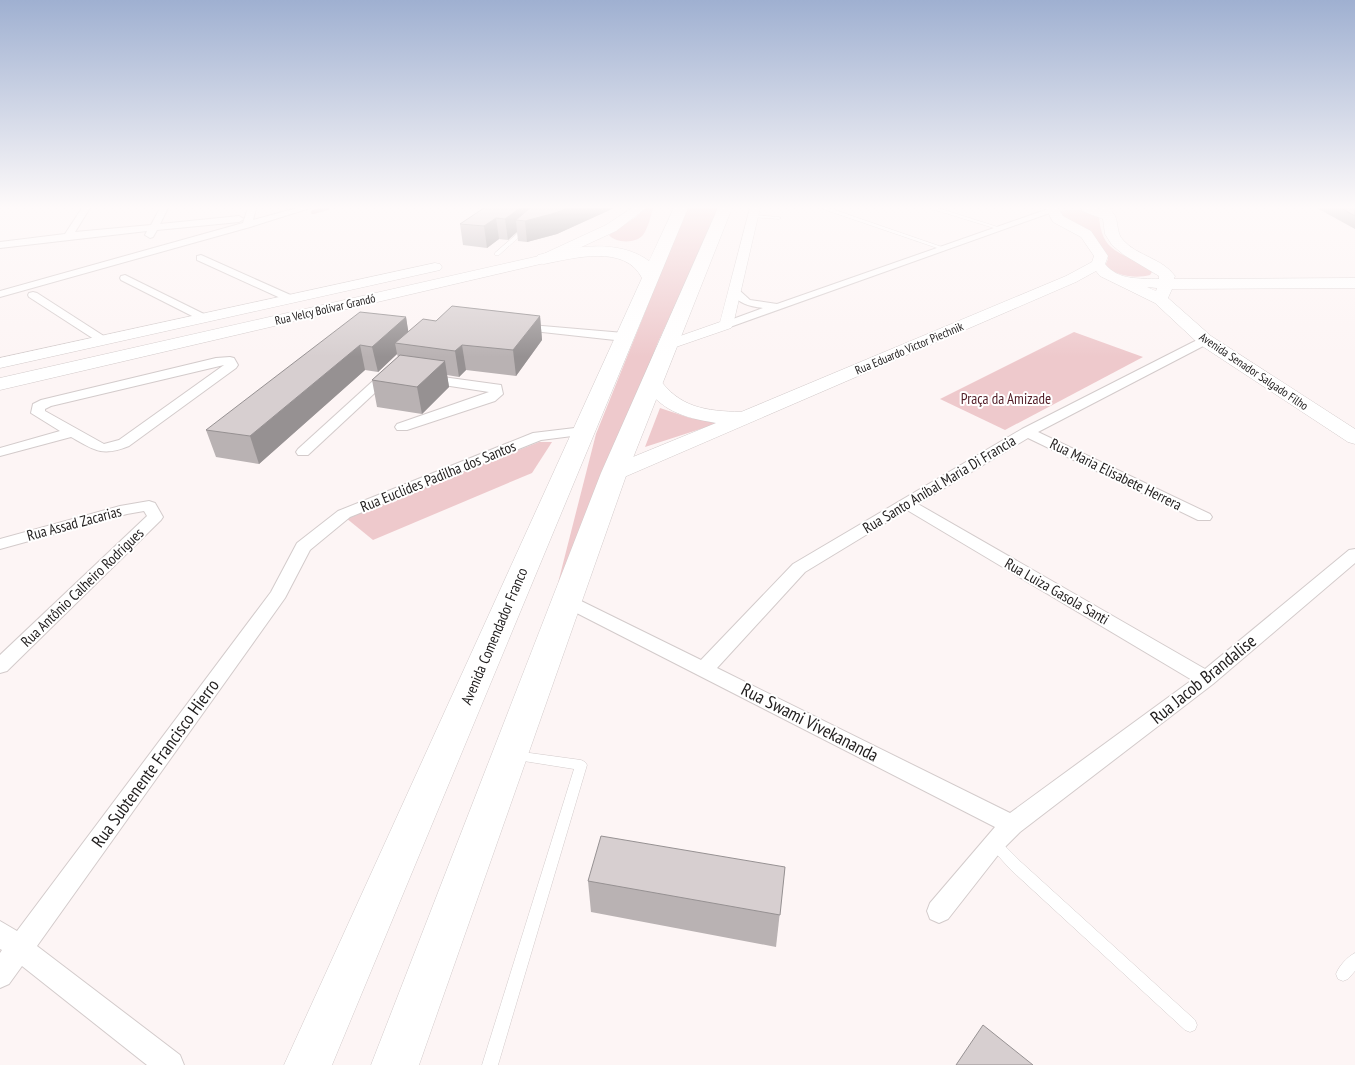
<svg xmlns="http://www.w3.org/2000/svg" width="1355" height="1065" viewBox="0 0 1355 1065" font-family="'PT Sans Narrow',sans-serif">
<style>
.green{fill:#eec9cc}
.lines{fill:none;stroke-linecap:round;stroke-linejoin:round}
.stream{stroke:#d3aaae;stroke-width:4}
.service-casing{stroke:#d3cbcb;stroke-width:1}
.minor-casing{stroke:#d3cbcb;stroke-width:2}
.tertiary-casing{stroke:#d3cbcb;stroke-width:1}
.secondary-casing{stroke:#d3cbcb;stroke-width:1}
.trunk-casing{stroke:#d3cbcb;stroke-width:1}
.service{fill:#fff;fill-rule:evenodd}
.minor{fill:#fff;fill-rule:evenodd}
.tertiary{fill:#fff;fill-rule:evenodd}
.secondary{fill:#fff;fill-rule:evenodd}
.trunk{fill:#fff;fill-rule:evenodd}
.wall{fill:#b9b2b3}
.shaded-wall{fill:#969192}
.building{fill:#d7cfd0;stroke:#969192}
.labels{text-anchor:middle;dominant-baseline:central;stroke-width:4;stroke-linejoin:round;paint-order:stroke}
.far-street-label{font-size:12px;fill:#201d1d;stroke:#fff}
.park-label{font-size:15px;fill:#531f28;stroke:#fff}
.street-label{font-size:15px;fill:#201d1d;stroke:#fff}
.near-street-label{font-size:18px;fill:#201d1d;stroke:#fff}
</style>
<rect width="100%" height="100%" fill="#fdf5f5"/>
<g class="green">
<path d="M645,208H653C651,216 648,228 643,235C636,244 615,243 609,235L636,217Z"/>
<path d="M687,208H720L658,342L606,474L558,583L596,434Z"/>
<path d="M1066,210H1084L1099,217C1102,248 1114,250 1139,263C1144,266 1149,268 1152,272L1150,275C1135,279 1117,276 1105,266L1108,259C1099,237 1079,226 1059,214L1061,211Z"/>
<path d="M1074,332L1143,357L1005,430L940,399Z"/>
<path d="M660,408L690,418L722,422L645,447Z"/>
<path d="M539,442H552L532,473L373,540L346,518Z"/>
</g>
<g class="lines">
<path class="stream" d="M313,212L328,208"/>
<g class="service-casing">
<g id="service">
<path d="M823,208H829L945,248L940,249L823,209Z"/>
<path d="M932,208H938L1001,228L997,229L932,209Z"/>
<path d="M753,215L779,217L781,218L779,219L751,217V216Z"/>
<path d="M525,227L529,228L499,255H495V253Z"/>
<path d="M515,751L581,760L585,762L587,765L498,1065H482L574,769L511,759L509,756L511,753Z"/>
<path d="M994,838L998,839L1021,862L1195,1020L1197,1025L1195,1030L1190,1032L1185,1030L1011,870L990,847L988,843L990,839Z"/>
<path d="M1355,953V971L1348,979L1343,981L1338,979L1336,974C1339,966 1347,957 1355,953Z"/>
</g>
</g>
<g class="minor-casing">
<g id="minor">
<path d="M82,208H90L75,232L151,225L160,208H168L160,224L239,216L244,219L239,222L157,230L153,237L150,238L145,235L147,231L0,248V242L65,234Z"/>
<path d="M248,208H256L253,220L297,208H310L250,227L0,297V291L243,223Z"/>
<path d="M1051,208H1057L1058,210L730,327H722L720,325L722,323L763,308C748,306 740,304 730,292L731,290H739L750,300L777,304Z"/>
<path d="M201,255L295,297L296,299L291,302L287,301L197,260V256Z"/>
<path d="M125,275L208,316L210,318L208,320H200L121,280L120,278L121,276Z"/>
<path d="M33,292L37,293L110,340L108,343H100L29,297L28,295L29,293Z"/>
<path d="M519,324L624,333L630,337L624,341L515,329L513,327L515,325Z"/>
<path d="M1205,336L1209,337L1211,340L1209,343L1038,432L1210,514L1212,517L1210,520H1198L1028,438L918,504L1205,669L1349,550L1355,549V563L1213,684L1020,832L1002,850L948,919L939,923L930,919L927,911L930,903L995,827L561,605L558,601L561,597L567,595L573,597L701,660L793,564L1022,429ZM907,510L1192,680L1010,813L717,668L805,572Z"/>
<path d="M230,357L234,358L238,365L236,368L129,446C102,457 94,450 71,437L0,456V448L60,431L31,413L33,404L41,400L216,358ZM224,365L119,440L104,444L45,411V409L51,406Z"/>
<path d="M389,369L395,373L393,376L308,455H298L296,452L298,449L385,370Z"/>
<path d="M428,375L501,385L503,394L495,401L407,430H397L395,427L397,424L489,392L424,382L422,379L424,376Z"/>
<path d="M583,427L590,431L588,434L541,440L350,517L310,550L285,598L37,946L180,1055L184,1065H147L22,966L9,984L0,988V953L2,950L0,949V921L17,931L271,592L297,543L338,511L533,433Z"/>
<path d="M149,501L155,503L163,517L161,520L7,671L0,673V655L147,516L144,511L127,514L0,549V539L120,506Z"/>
</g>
</g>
<g class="tertiary-casing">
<g id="tertiary">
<path d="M750,208H760L733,325L731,328L673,348H663L661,345L663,342L720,322Z"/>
<path d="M1100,208H1110L1115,217L1113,219H1105Z"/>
</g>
</g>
<g class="secondary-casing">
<g id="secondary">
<path d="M632,208H646L616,231L549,262L0,390V378L539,256L606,225Z"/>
<path d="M1046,208H1058L1063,216L1091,231L1108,256L1105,264C1119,281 1139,278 1159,279V276L1124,255L1112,245L1105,234L1103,219L1082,211L1081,208H1097L1114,214C1119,222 1116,233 1123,240C1137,256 1162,258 1175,276L1174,279L1355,278V288L1172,289L1168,298L1211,336L1355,429V444L1348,442L1199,344L1155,303L1100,276L1096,271L1076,282L622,478L614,480L606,478L603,473L606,468L716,423C682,417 660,411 642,381L644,377L651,375L658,377C679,408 706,411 741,412L1066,276L1092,262L1094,256L1081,237L1053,222ZM1147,287L1157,288L1156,291Z"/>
<path d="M435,263L440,264L442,267L440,270L0,368V358Z"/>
</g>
</g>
<g class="trunk-casing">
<g id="trunk">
<path d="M674,208H688L332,1065H284L642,278C625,244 574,258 544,264L538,263L536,259L538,255C573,247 618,238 649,261Z"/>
<path d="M718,208H732L627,473L419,1065H371L601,473Z"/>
</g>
</g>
<use href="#service" class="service"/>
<use href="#minor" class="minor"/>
<use href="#tertiary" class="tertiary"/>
<use href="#secondary" class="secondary"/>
<use href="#trunk" class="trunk"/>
</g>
<g class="wall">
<path d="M484,208H614L557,234L527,242L518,241L517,232L508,240L499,239L487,248L463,245L460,224Z"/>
<path d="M1317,208H1355V229Z"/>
<path d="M540,316L542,340L516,376L466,370L459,377L447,375L449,387L422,414L377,407L372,380L398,357L397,354L378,372L365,370L259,464L216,457L206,430L406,317L408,332L436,321Z"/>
<path d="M785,867L776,947L591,912L588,881Z"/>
</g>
<g class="shaded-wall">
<path d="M520,208H614L557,234L527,242L525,221L516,220L517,232L508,240L505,219Z"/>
<path d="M496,218L499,239L487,248L484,226Z"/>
<path d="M540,316L542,340L516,376L513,350Z"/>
<path d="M406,317L410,342L395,343L397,354L378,372L372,347Z"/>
<path d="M360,345L365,370L259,464L250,436Z"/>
<path d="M462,345L466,370L459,377L455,351Z"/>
<path d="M445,361L449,387L422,414L417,387Z"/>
</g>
<g class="building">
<path d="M484,208H520L505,219L496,218L484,226L460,224Z"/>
<path d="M530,208H568L555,213L525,221L516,220Z"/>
<path d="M1341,208H1355V216Z"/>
<path d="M452,306L540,316L513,350L462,345L455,351L395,343L423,319L436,321Z"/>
<path d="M360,312L406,317L372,347L360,345L250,436L206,430Z"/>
<path d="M400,355L445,361L417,387L372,380Z"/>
<path d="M601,836L785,867L780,915L588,881Z"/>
<path d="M983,1025L1033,1065H956Z"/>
</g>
<linearGradient id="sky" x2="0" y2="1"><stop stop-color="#9fb0d1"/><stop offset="0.58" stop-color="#fefafa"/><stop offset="1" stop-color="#fefafa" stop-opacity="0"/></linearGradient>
<rect width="1355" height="357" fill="url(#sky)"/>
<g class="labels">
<g class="far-street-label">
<text transform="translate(325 309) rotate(-13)">Rua Velcy Bolivar Grandó</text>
<text transform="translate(909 348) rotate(-23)">Rua Eduardo Victor Piechnik</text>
<text transform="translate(1254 371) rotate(34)">Avenida Senador Salgado Filho</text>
</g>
<g class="park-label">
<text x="1006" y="398">Praça da Amizade</text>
</g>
<g class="street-label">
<text transform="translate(1116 474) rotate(26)">Rua Maria Elisabete Herrera</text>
<text transform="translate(438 476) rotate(-22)">Rua Euclides Padilha dos Santos</text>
<text transform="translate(939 484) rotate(-31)">Rua Santo Aníbal Maria Di Francia</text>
<text transform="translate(74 523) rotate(-15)">Rua Assad Zacarias</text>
<text transform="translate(82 587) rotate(-44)">Rua Antônio Calheiro Rodrigues</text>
<text transform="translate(1057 591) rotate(30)">Rua Luiza Gasola Santi</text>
<text transform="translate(494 636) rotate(-67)">Avenida Comendador Franco</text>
</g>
<g class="near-street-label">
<text transform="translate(1203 679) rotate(-39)">Rua Jacob Brandalise</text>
<text transform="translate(810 722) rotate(27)">Rua Swami Vivekananda</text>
<text transform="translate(155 763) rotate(-54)">Rua Subtenente Francisco Hierro</text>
</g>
</g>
</svg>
